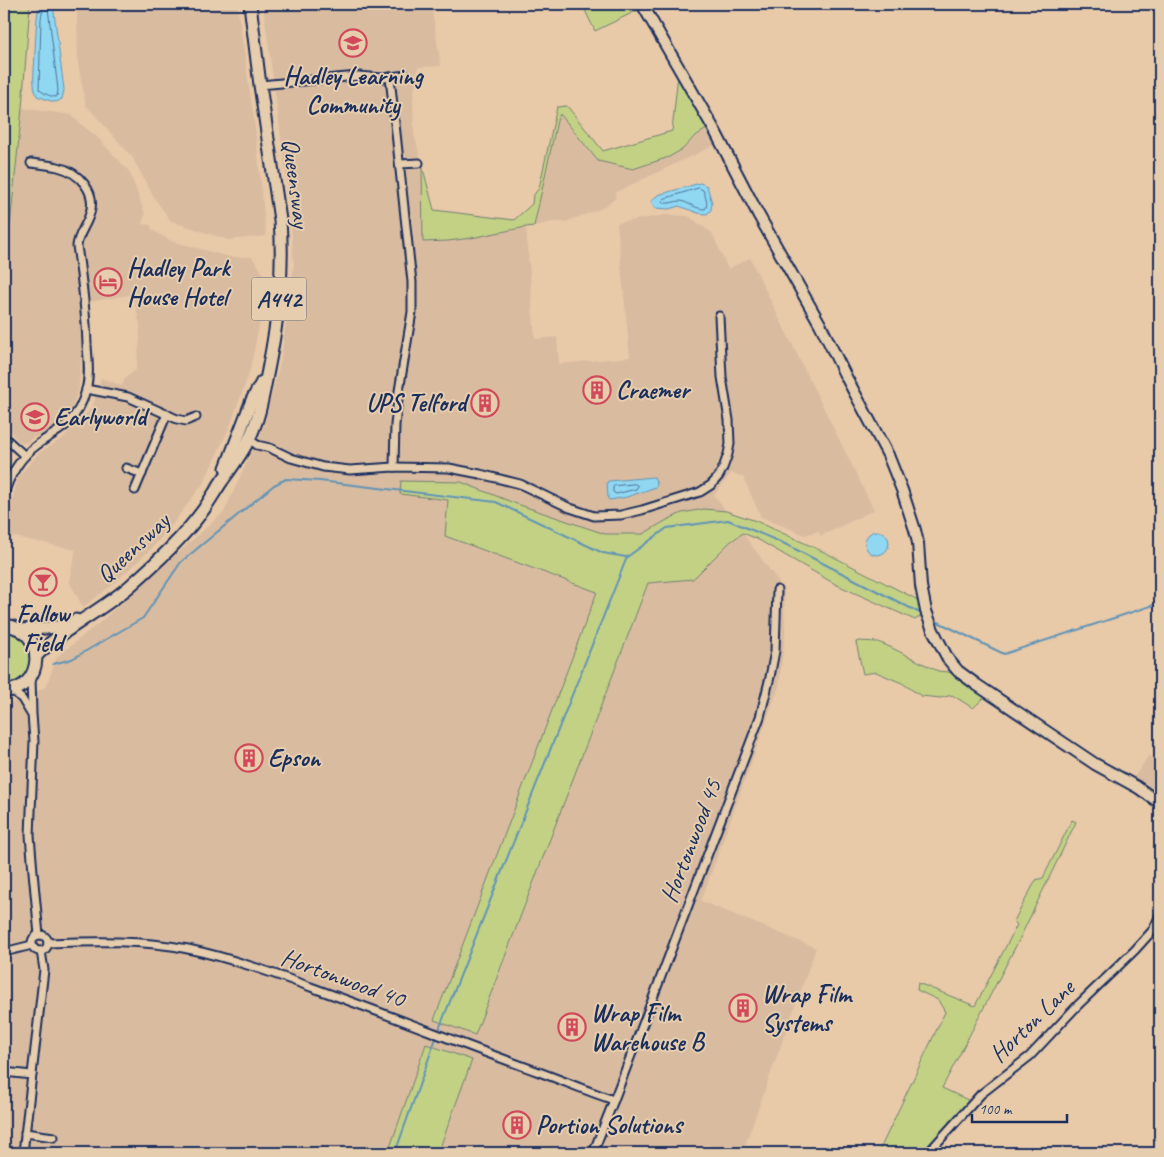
<svg xmlns="http://www.w3.org/2000/svg" width="1164" height="1157" viewBox="0 0 1164 1157" font-family="Caveat,sans-serif">
<style>
.built{fill:#d9bba0}
.green{fill:#c3d185;stroke:#6f8072}
.water{fill:#90d7f2;stroke:#6194b7}
.lines{fill:none;stroke-linecap:round;stroke-linejoin:round}
.shore{stroke:#4a7299;stroke-width:1}
.stream{stroke:#6194b7;stroke-width:2}
.street-casing{stroke:#1b2f5e;stroke-width:11}
.secondary-casing{stroke:#1b2f5e;stroke-width:14}
.primary-casing{stroke:#1b2f5e;stroke-width:15}
.street{stroke:#e5cdad;stroke-width:7}
.secondary{stroke:#e5cdad;stroke-width:10}
.primary{stroke:#e5cdad;stroke-width:11}
.labels{text-anchor:middle;dominant-baseline:central;stroke-width:4;stroke-linejoin:round;paint-order:stroke}
.shield{fill:#e5cdad;stroke:#585e76;stroke-width:1}
.shield-label{font-size:24px;font-weight:bold;fill:#1b2f5e}
.poi-label{font-size:25px;font-weight:bold;fill:#1b2f5e;stroke:#e5cdad;text-anchor:start}
.street-label{font-size:25px;fill:#1b2f5e;stroke:#e5cdad}
</style>
<rect width="100%" height="100%" fill="#e8c9a8"/>
<filter id="ink" filterUnits="userSpaceOnUse"><feTurbulence type="fractalNoise" baseFrequency=".02" numOctaves="2"/><feDisplacementMap in="SourceGraphic" scale="10" xChannelSelector="R" yChannelSelector="G"/><feConvolveMatrix kernelMatrix="1 2 1 2 8 2 1 2 1" color-interpolation-filters="sRGB"/></filter>
<g filter="url(#ink)">
<g class="built">
<path d="M77,4H237L256,134L266,236L228,240L171,221L155,199L132,157L86,105L78,64Z"/>
<path d="M263,4H431L441,66L418,67L413,99L414,134L422,165L423,242L448,241L471,238L526,227L535,339L557,337L559,364L630,357L617,223L666,215L688,216L712,233L728,269L750,258L780,320L874,510L821,536L818,531L805,535L761,517L743,477L731,473L714,495L784,589L785,634L779,686L701,901L816,948L742,1153H733L705,1144L702,1153H4V707L46,687L57,657L100,622L224,512L264,425L281,359L294,265L288,188Z"/>
<path d="M22,108L72,115L79,123L95,135L129,171L145,214L142,224L151,225L152,230L171,241L230,257H252L268,281L250,370L230,426L204,482L172,525L150,550L111,586L83,607L69,581L76,550L6,535L12,499L19,476L39,453L62,439L84,416L93,406L101,378L122,386L125,378L136,370L140,339V325L133,294L79,304L81,315V357L79,388L69,415L47,432L32,438L26,443L19,441L13,435L4,419V278Z"/>
<path d="M560,114L598,161L633,169L669,157L683,149L694,137L708,128L717,144L616,192L615,199L600,209L565,222H553L534,226L557,121Z"/>
<path d="M1149,755L1160,764V799L1133,779Z"/>
</g>
<g class="green">
<path d="M4,4H30L22,108L10,226H4Z"/>
<path d="M582,4H637L640,9L595,31Z"/>
<path d="M678,74L708,128L694,137L683,149L669,157L633,169L598,161L560,114L557,121L534,226L526,227L471,238L448,241L423,242L422,165L434,210L514,220L532,204L533,196L539,188L557,107L567,106L603,151L672,131Z"/>
<path d="M401,481L461,482L514,503L605,534H643L667,520L682,513L704,509L726,511L756,521L824,552L918,600L921,616L915,620L835,584L757,539L743,533L730,542L693,579L648,583L475,1035L434,1020L597,592L445,536L448,500L400,494Z"/>
<path d="M4,630C7,631 12,632 15,633C20,635 24,640 27,644C37,663 23,683 4,685Z"/>
<path d="M859,641L878,642L890,647L938,671L949,672L985,697L973,708L952,695L941,698L921,696L902,683L876,672L863,674L856,642Z"/>
<path d="M1072,820L1076,822L1019,940L942,1088L970,1101L924,1153H877L882,1145L945,1012L938,1000L917,990L918,983L975,1006L1017,925L1014,921L1036,880L1043,878Z"/>
<path d="M426,1044L472,1060L438,1153H388Z"/>
</g>
<g class="water">
<path d="M39,4H53L64,90L62,99L56,102C49,101 44,98 37,96C31,83 35,66 35,52C36,36 36,20 39,4Z"/>
<path d="M700,183L707,186L712,203L711,210L707,214L698,213L679,206L669,209L655,208L651,201L658,195Z"/>
<path d="M654,477L657,484L656,487L627,497L610,500L608,499L607,482L609,481Z"/>
<circle cx="877" cy="543" r="12"/>
</g>
<g class="lines">
<g class="shore">
<path d="M44,6H47L48,8L58,90L57,96L55,97C51,97 41,92 39,89L41,19Z"/>
<path d="M699,188L703,190C705,196 709,204 705,209C696,209 689,203 681,201C675,201 670,204 664,203L662,202L664,199Z"/>
<path d="M635,484L638,486L636,489L616,494L613,492V487L614,486Z"/>
</g>
<g class="stream">
<path d="M934,620L1004,654L1160,603"/>
<path d="M53,664L72,659L143,618L181,562L274,485L286,479L320,481L496,502L603,553L626,557"/>
<path d="M395,1153L441,1024L627,557L667,528L728,520L785,544L920,613"/>
</g>
<g class="street-casing">
<g id="street">
<path d="M390,77L412,282V312L399,391L395,425L394,467"/>
<path d="M260,85L358,76L383,78L406,75"/>
<path d="M400,164L419,163"/>
<path d="M4,230V234"/>
<path d="M86,389L128,397L177,419L186,421L196,417"/>
<path d="M4,437L25,456"/>
<path d="M249,439L257,445L270,448L291,458L323,467L350,470L394,467L449,468L480,474L520,484L570,508L594,516L621,515L642,510L700,492L711,485L719,476L723,468L728,454L730,444L729,420L722,377L719,316"/>
<path d="M126,468L142,474"/>
<path d="M135,490L167,414"/>
<path d="M4,495C9,476 21,456 37,445C47,437 59,432 68,423C77,414 83,402 86,390C90,376 88,360 87,345C86,312 82,279 77,246C78,234 87,225 90,213C97,191 78,172 58,167C49,165 40,164 31,163"/>
<path d="M31,677L32,714L34,741L30,835L33,872L39,935"/>
<path d="M12,690L22,699L31,714"/>
<circle cx="40" cy="943" r="8"/>
<path d="M48,943C95,941 142,940 188,949C236,959 283,977 330,994C400,1019 469,1047 539,1072C564,1081 589,1092 614,1100"/>
<path d="M4,952L32,945"/>
<path d="M4,1072L32,1075"/>
<path d="M25,1133L54,1137"/>
<path d="M23,1153L44,970L41,951"/>
<path d="M593,1153L614,1100L760,717L770,677L775,651L777,590"/>
<path d="M928,1153L981,1094L1030,1056L1078,1005L1135,950L1153,930L1160,915"/>
</g>
</g>
<g class="secondary-casing">
<path id="secondary" d="M642,4L715,131L758,214L820,324L844,373L888,455L902,490L915,530L918,543L921,586L926,611L933,630L948,659L958,671L977,685L1095,764L1137,787L1160,803"/>
</g>
<g class="primary-casing">
<g id="primary">
<path d="M226,468L252,400L262,382"/>
<path d="M4,625C49,629 44,691 4,691"/>
<path d="M21,630L57,627L76,620"/>
<path d="M36,656C64,628 101,611 130,586C157,562 183,538 204,509C210,500 216,490 222,481C232,467 242,454 249,439C260,417 263,395 268,370C278,320 284,272 280,220L260,85L250,4"/>
</g>
</g>
<use href="#street" class="street"/>
<use href="#secondary" class="secondary"/>
<use href="#primary" class="primary"/>
</g>
</g>
<defs>
<g id="school-ring" transform="scale(1.4375)"><circle r="9.5" fill="#e5cdad" stroke="#d1495b" stroke-width="1.5"/><path d="M0-5L7-2L0 1L-7-2ZM-4 1L0 2.5L4 1V4Q0 6-4 4Z" fill="#d1495b"/></g>
<g id="hotel-ring" transform="scale(1.4375)"><circle r="9.5" fill="#e5cdad" stroke="#d1495b" stroke-width="1.5"/><path d="M-6-4.5h1.5V1H6V5H4.5V3h-9V5H-6ZM-4 0a1.8 1.8 0 1 1 3.6 0ZM.5 0V-2.5h3Q6-2.5 6 0Z" fill="#d1495b"/></g>
<g id="building-ring" transform="scale(1.4375)"><circle r="9.5" fill="#e5cdad" stroke="#d1495b" stroke-width="1.5"/><path d="M-4-6H4V6H1V3H-1V6H-4ZM-2.5-4.3h1.7v1.8h-1.7ZM.8-4.3h1.7v1.8H.8ZM-2.5-1h1.7V.8h-1.7ZM.8-1h1.7V.8H.8Z" fill="#d1495b"/></g>
<g id="bar-ring" transform="scale(1.4375)"><circle r="9.5" fill="#e5cdad" stroke="#d1495b" stroke-width="1.5"/><path d="M-6-5H6L.8 .8V4.5H3.5V6h-7V4.5H-.8V.8Z" fill="#d1495b"/></g>
</defs>
<g fill-rule="evenodd">
<use href="#school-ring" x="353" y="43"/>
<use href="#hotel-ring" x="108" y="282"/>
<use href="#building-ring" x="597" y="390"/>
<use href="#building-ring" x="485" y="403"/>
<use href="#school-ring" x="35" y="417"/>
<use href="#bar-ring" x="43" y="582"/>
<use href="#building-ring" x="249" y="758"/>
<use href="#building-ring" x="743" y="1008"/>
<use href="#building-ring" x="572" y="1027"/>
<use href="#building-ring" x="517" y="1125"/>
</g>
<g class="labels">
<rect class="shield" x="251.5" y="277.5" width="55" height="43" rx="4"/>
<g class="shield-label">
<text x="279" y="299">A442</text>
</g>
<g class="poi-label">
<text x="353" y="76" text-anchor="middle">Hadley Learning<tspan x="353" dy="29">Community</tspan></text>
<text x="127" y="268">Hadley Park<tspan x="127" dy="29">House Hotel</tspan></text>
<text x="616" y="390">Craemer</text>
<text x="466" y="403" text-anchor="end">UPS Telford</text>
<text x="54" y="417">Earlyworld</text>
<text x="43" y="614" text-anchor="middle">Fallow<tspan x="43" dy="29">Field</tspan></text>
<text x="268" y="758">Epson</text>
<text x="762" y="994">Wrap Film<tspan x="762" dy="29">Systems</tspan></text>
<text x="591" y="1013">Wrap Film<tspan x="591" dy="29">Warehouse B</tspan></text>
<text x="536" y="1125">Portion Solutions</text>
</g>
<g class="street-label">
<text transform="translate(296 183) rotate(83)">Queensway</text>
<text transform="translate(133 548) rotate(-43)">Queensway</text>
<text transform="translate(691 841) rotate(-69)">Hortonwood 45</text>
<text transform="translate(343 978) rotate(20)">Hortonwood 40</text>
<text transform="translate(1032 1021) rotate(-44)">Horton Lane</text>
</g>
</g>
<rect width="1164" height="1157" fill="none" stroke="#e5cdad" stroke-width="20"/>
<rect x="10" y="10" width="1144" height="1137" fill="none" stroke="#1b2f5e" stroke-width="2" filter="url(#ink)"/>
<path d="M972 1114v8h95v-8" fill="none" stroke="#1b2f5e" stroke-width="2.5"/>
<text x="979" y="1114" font-size="15" fill="#1b2f5e" stroke="#e5cdad" stroke-width="4" paint-order="stroke">100 m</text>
</svg>
